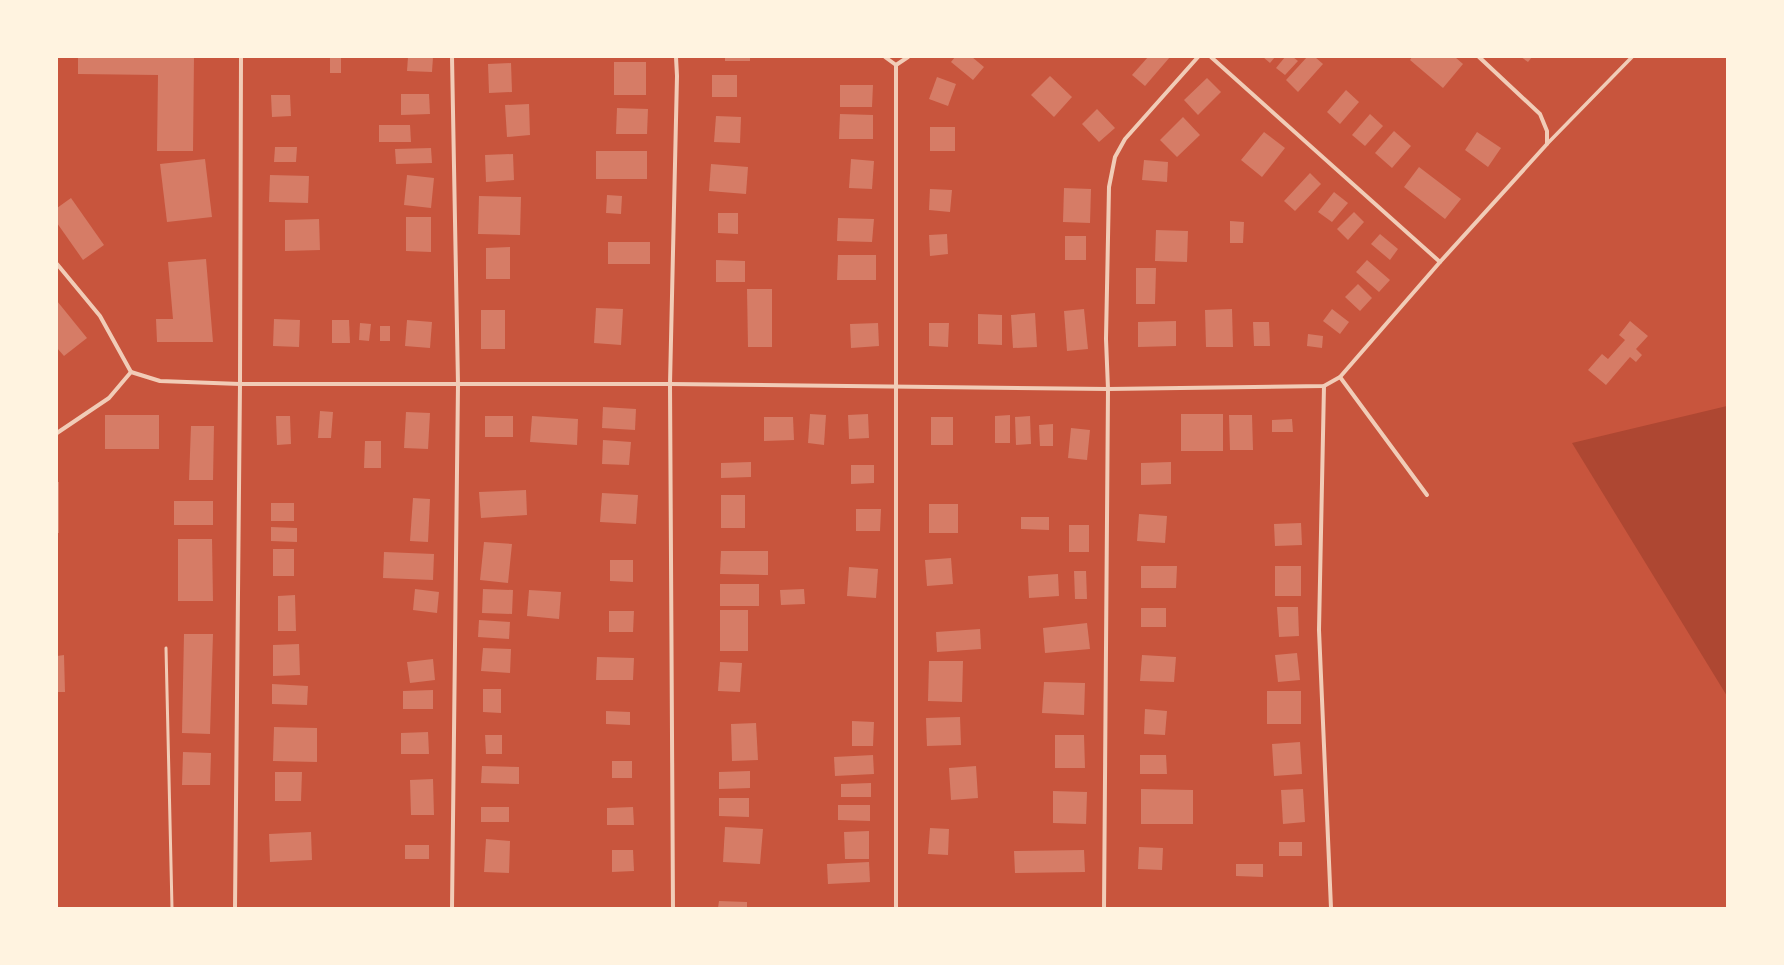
<svg xmlns="http://www.w3.org/2000/svg" width="1784" height="965" viewBox="0 0 1784 965" font-family="'Open Sans',sans-serif">
<style>
.green{fill:#ae4732}
.building{fill:#d67c66}
.lines{fill:none;stroke-linecap:round;stroke-linejoin:round}
.service{stroke:#f1ccb7;stroke-width:3}
.pedestrian{stroke:#f1ccb7;stroke-width:3.5}
.minor{stroke:#f1ccb7;stroke-width:4}
</style>
<rect width="100%" height="100%" fill="#c8553d"/>
<path class="green" d="M1727,406V696L1572,443Z"/>
<g class="building">
<path d="M78,57H194L193,151H157L158,75L78,74Z"/>
<rect x="330" y="57" width="11" height="16"/>
<path d="M408,57H433L432,72L407,71Z"/>
<rect x="725" y="57" width="25" height="4"/>
<path d="M955,57H972L984,67L973,80L951,62Z"/>
<path d="M1148,57H1170L1145,86L1132,75Z"/>
<path d="M1263,57H1275L1270,63Z"/>
<path d="M1285,57H1293L1298,61L1285,75L1276,68Z"/>
<path d="M1307,57H1315L1323,64L1298,92L1286,80Z"/>
<path d="M1412,57H1455L1463,64L1443,88L1410,60Z"/>
<path d="M1521,57H1532L1528,62Z"/>
<rect x="614" y="62" width="32" height="33"/>
<path d="M511,63L512,92L489,93L488,64Z"/>
<rect x="712" y="75" width="25" height="22"/>
<path d="M1050,76L1072,97L1054,117L1031,95Z"/>
<path d="M937,77L956,84L948,106L929,99Z"/>
<path d="M1207,78L1221,92L1198,115L1184,100Z"/>
<path d="M840,85H873L872,107H840Z"/>
<path d="M1346,90L1359,102L1340,124L1327,112Z"/>
<path d="M401,94H429L430,114L401,115Z"/>
<path d="M271,95H290L291,116L272,117Z"/>
<path d="M529,104L530,135L507,137L505,105Z"/>
<path d="M617,108L648,109L647,134H616Z"/>
<path d="M1097,109L1115,128L1099,142L1082,124Z"/>
<path d="M840,114L873,115V139H839Z"/>
<path d="M1370,114L1383,126L1365,146L1352,135Z"/>
<path d="M716,116L741,117L740,143L714,142Z"/>
<path d="M1183,117L1200,135L1177,157L1160,140Z"/>
<path d="M379,125H410L411,142H379Z"/>
<rect x="930" y="127" width="25" height="24"/>
<path d="M1394,131L1411,146L1392,168L1375,153Z"/>
<path d="M1264,132L1285,148L1262,177L1241,160Z"/>
<path d="M1477,132L1501,148L1488,167L1465,150Z"/>
<path d="M275,147H297L296,162H274Z"/>
<path d="M431,148L432,163L396,164L395,149Z"/>
<rect x="596" y="151" width="51" height="28"/>
<path d="M513,154L514,180L486,182L485,155Z"/>
<path d="M205,159L212,217L167,222L160,164Z"/>
<path d="M851,159L874,161L872,189L849,188Z"/>
<path d="M1144,160L1168,162L1167,182L1142,180Z"/>
<path d="M711,164L748,167L746,194L709,191Z"/>
<path d="M1419,167L1461,199L1445,219L1404,187Z"/>
<path d="M1310,173L1321,184L1295,211L1284,201Z"/>
<path d="M270,175L309,176L308,203L269,202Z"/>
<path d="M407,175L434,178L431,208L404,205Z"/>
<path d="M1064,188L1091,189L1090,223L1063,222Z"/>
<path d="M930,189L952,190L950,212L929,210Z"/>
<path d="M1334,192L1348,203L1332,222L1318,212Z"/>
<path d="M607,195L622,196L621,214L606,213Z"/>
<path d="M479,196L521,197L520,235L478,234Z"/>
<path d="M71,198L104,245L83,260L57,223V208Z"/>
<path d="M1354,212L1364,222L1348,240L1337,229Z"/>
<path d="M718,213H738V234L718,233Z"/>
<path d="M406,217H431V252L406,251Z"/>
<path d="M838,218L874,219L872,242L837,241Z"/>
<path d="M319,219L320,250L285,251V220Z"/>
<path d="M1230,221L1244,222L1243,243H1230Z"/>
<path d="M1156,230L1188,231L1187,262L1155,261Z"/>
<path d="M947,234L948,254L930,256L929,235Z"/>
<path d="M1380,234L1398,249L1390,260L1371,244Z"/>
<rect x="1065" y="236" width="21" height="24"/>
<rect x="608" y="242" width="42" height="22"/>
<path d="M510,247V279H486V248Z"/>
<path d="M838,255H876V280H837Z"/>
<path d="M206,259L213,342H157L156,319H173L168,262Z"/>
<path d="M716,260L745,261V282H716Z"/>
<path d="M1367,260L1390,280L1379,292L1356,272Z"/>
<path d="M1136,268H1156L1155,304H1136Z"/>
<path d="M1358,284L1372,298L1360,311L1345,297Z"/>
<path d="M747,289H772V347H748Z"/>
<path d="M57,301L87,338L64,356L57,348Z"/>
<path d="M596,308L623,309L621,345L594,343Z"/>
<path d="M1084,309L1088,349L1067,351L1064,311Z"/>
<path d="M1232,309L1233,347H1206L1205,310Z"/>
<path d="M1332,309L1349,322L1340,334L1323,321Z"/>
<rect x="481" y="310" width="24" height="39"/>
<path d="M1035,313L1037,347L1013,348L1011,315Z"/>
<path d="M978,314L1002,315V345L978,344Z"/>
<path d="M274,319L300,320L299,347L273,346Z"/>
<path d="M332,320H349L350,343H332Z"/>
<path d="M407,320L432,322L430,348L405,346Z"/>
<path d="M1176,321V346L1138,347V322Z"/>
<path d="M1630,321L1648,336L1636,349L1642,355L1636,362L1630,357L1606,385L1588,370L1602,354L1608,359L1625,340L1619,335Z"/>
<path d="M1253,322H1269L1270,346H1254Z"/>
<path d="M360,323L371,324L369,341L359,340Z"/>
<path d="M878,323L879,346L851,348L850,324Z"/>
<path d="M929,323H949L948,347L929,346Z"/>
<rect x="380" y="326" width="10" height="15"/>
<path d="M1308,334L1323,336L1322,348L1307,346Z"/>
<path d="M603,407L636,409L635,430L602,428Z"/>
<path d="M320,411L333,412L331,438H318Z"/>
<path d="M406,412L430,413L428,449L404,448Z"/>
<path d="M810,414L826,415L824,445L808,443Z"/>
<path d="M868,414L869,438L849,439L848,415Z"/>
<rect x="1181" y="414" width="42" height="37"/>
<rect x="105" y="415" width="54" height="34"/>
<path d="M1010,415V443H995V416Z"/>
<path d="M1229,415H1252L1253,450H1230Z"/>
<path d="M276,416H290L291,444L277,445Z"/>
<rect x="485" y="416" width="28" height="21"/>
<path d="M532,416L578,419L577,445L530,442Z"/>
<path d="M1030,416L1031,444L1016,445L1015,417Z"/>
<path d="M764,417H793L794,440L764,441Z"/>
<rect x="931" y="417" width="22" height="28"/>
<path d="M1292,419L1293,432H1272V420Z"/>
<path d="M1053,424V446H1040L1039,425Z"/>
<path d="M191,426H214L213,480H189Z"/>
<path d="M1071,428L1090,430L1087,460L1068,458Z"/>
<path d="M603,440L631,442L629,465L602,464Z"/>
<path d="M365,441H381V468H364Z"/>
<path d="M751,462V477L721,478V463Z"/>
<path d="M1171,462V484L1141,485V463Z"/>
<path d="M851,465H874V483L851,484Z"/>
<rect x="57" y="482" width="2" height="51"/>
<path d="M526,490L527,515L481,518L479,492Z"/>
<path d="M602,493L638,495L636,524L600,522Z"/>
<rect x="721" y="495" width="24" height="33"/>
<path d="M413,498L430,499L428,542L410,541Z"/>
<rect x="174" y="501" width="39" height="24"/>
<rect x="271" y="503" width="23" height="18"/>
<rect x="929" y="504" width="29" height="29"/>
<path d="M856,509H881L880,531H856Z"/>
<path d="M1139,514L1167,516L1165,543L1137,541Z"/>
<path d="M1021,517H1049V530L1021,529Z"/>
<path d="M1301,523L1302,545L1275,546L1274,524Z"/>
<rect x="1069" y="525" width="20" height="27"/>
<path d="M271,527L297,528V542L271,541Z"/>
<path d="M178,539H212L213,601H178Z"/>
<path d="M484,542L512,544L508,583L480,580Z"/>
<rect x="273" y="549" width="21" height="27"/>
<path d="M721,551H768V575L720,574Z"/>
<path d="M384,552L434,554L433,580L383,578Z"/>
<path d="M951,558L953,584L927,586L925,560Z"/>
<path d="M610,560H633V582L610,581Z"/>
<path d="M1141,566H1177L1176,588H1141Z"/>
<rect x="1275" y="566" width="26" height="30"/>
<path d="M849,567L878,569L876,598L847,596Z"/>
<path d="M1074,571H1086L1087,599H1075Z"/>
<path d="M1058,574L1059,596L1029,598L1028,576Z"/>
<rect x="720" y="584" width="39" height="22"/>
<path d="M415,589L439,592L437,613L413,610Z"/>
<path d="M483,589L513,590L512,614L482,613Z"/>
<path d="M804,589L805,604L781,605L780,590Z"/>
<path d="M529,590L561,592L559,619L527,616Z"/>
<path d="M295,595L296,631H278V596Z"/>
<path d="M1277,607H1298L1299,636L1279,637Z"/>
<rect x="1141" y="608" width="25" height="19"/>
<rect x="720" y="610" width="28" height="41"/>
<path d="M609,611H634L633,632H609Z"/>
<path d="M479,620L510,622L509,639L478,637Z"/>
<path d="M1087,623L1090,649L1045,653L1043,628Z"/>
<path d="M980,629L981,649L937,652L936,632Z"/>
<path d="M184,634H213L210,734L182,733Z"/>
<path d="M299,644L300,675L273,676V645Z"/>
<path d="M483,648L511,649L510,673L481,671Z"/>
<path d="M1297,653L1300,680L1278,682L1275,655Z"/>
<path d="M64,655L65,692H57V656Z"/>
<path d="M1142,655L1176,657L1174,682L1140,681Z"/>
<path d="M597,657L634,658L633,680H596Z"/>
<path d="M433,659L435,680L410,683L407,662Z"/>
<path d="M929,661H963L962,702L928,701Z"/>
<path d="M720,662L742,663L740,692L718,691Z"/>
<path d="M1044,682L1085,683L1084,715L1042,713Z"/>
<path d="M272,684L308,686L307,705L272,704Z"/>
<path d="M483,689H501V713L483,712Z"/>
<path d="M433,690V709H403V691Z"/>
<rect x="1267" y="691" width="34" height="33"/>
<path d="M1145,709L1167,711L1165,735L1144,734Z"/>
<path d="M606,711L630,712V725L606,724Z"/>
<path d="M960,717L961,745L927,746L926,718Z"/>
<path d="M852,721L874,722L873,746H852Z"/>
<path d="M756,723L758,760L732,761L731,724Z"/>
<path d="M274,727L317,728V762L273,761Z"/>
<path d="M428,732L429,754H401V733Z"/>
<path d="M485,735H502V754H486Z"/>
<path d="M1055,735H1084L1085,768H1055Z"/>
<path d="M1300,742L1302,774L1274,776L1272,744Z"/>
<path d="M183,752L211,753L210,785H182Z"/>
<path d="M873,755L874,774L835,776L834,757Z"/>
<path d="M1140,755H1166L1167,774H1140Z"/>
<rect x="612" y="761" width="20" height="17"/>
<path d="M482,766L519,767V784L481,783Z"/>
<path d="M976,766L978,798L951,800L949,768Z"/>
<path d="M750,771V788L719,789V772Z"/>
<path d="M275,772H302L301,801H275Z"/>
<path d="M433,779L434,815H411L410,780Z"/>
<path d="M871,783V797H841V784Z"/>
<path d="M1141,789L1193,790V824H1141Z"/>
<path d="M1303,789L1305,822L1283,824L1281,790Z"/>
<path d="M1053,791L1087,792L1086,824L1053,823Z"/>
<path d="M719,798H749V817L719,816Z"/>
<path d="M838,805H870V821L838,820Z"/>
<rect x="481" y="807" width="28" height="15"/>
<path d="M633,807L634,825H607V808Z"/>
<path d="M725,827L763,829L760,864L723,862Z"/>
<path d="M930,828L949,829L948,855L928,854Z"/>
<path d="M869,831V859H845L844,832Z"/>
<path d="M311,832L312,860L270,862L269,834Z"/>
<path d="M486,839L510,841L509,873L484,872Z"/>
<rect x="1279" y="842" width="23" height="14"/>
<rect x="405" y="845" width="24" height="14"/>
<path d="M1139,847L1163,848L1162,870L1138,869Z"/>
<path d="M612,850H633L634,871L612,872Z"/>
<path d="M1084,850L1085,872L1015,873L1014,851Z"/>
<path d="M869,862L870,882L828,884L827,864Z"/>
<path d="M1236,864H1263V877L1236,876Z"/>
<path d="M719,901L747,902V908H718Z"/>
</g>
<g class="lines">
<path class="service" d="M166,648L172,908"/>
<path class="pedestrian" d="M1547,144L1632,57"/>
<g class="minor">
<path d="M885,57L896,65"/>
<path d="M1211,57L1440,262"/>
<path d="M57,264L100,316L131,372"/>
<path d="M1340,377L1427,495"/>
<path d="M1324,386L1319,630L1331,908"/>
<path d="M57,433L109,398L131,372L160,381L240,384H670L1108,389L1324,386L1340,377L1440,262L1547,144V131L1540,114L1479,57"/>
<path d="M235,908L240,384L241,57"/>
<path d="M452,908L458,384L452,57"/>
<path d="M673,908L670,384L677,76L676,57"/>
<path d="M896,908V65L908,57"/>
<path d="M1104,908L1108,389L1106,339L1109,187L1115,157L1125,139L1198,57"/>
</g>
</g>
<rect width="1784" height="965" fill="none" stroke="#fff3e0" stroke-width="116"/>
</svg>
